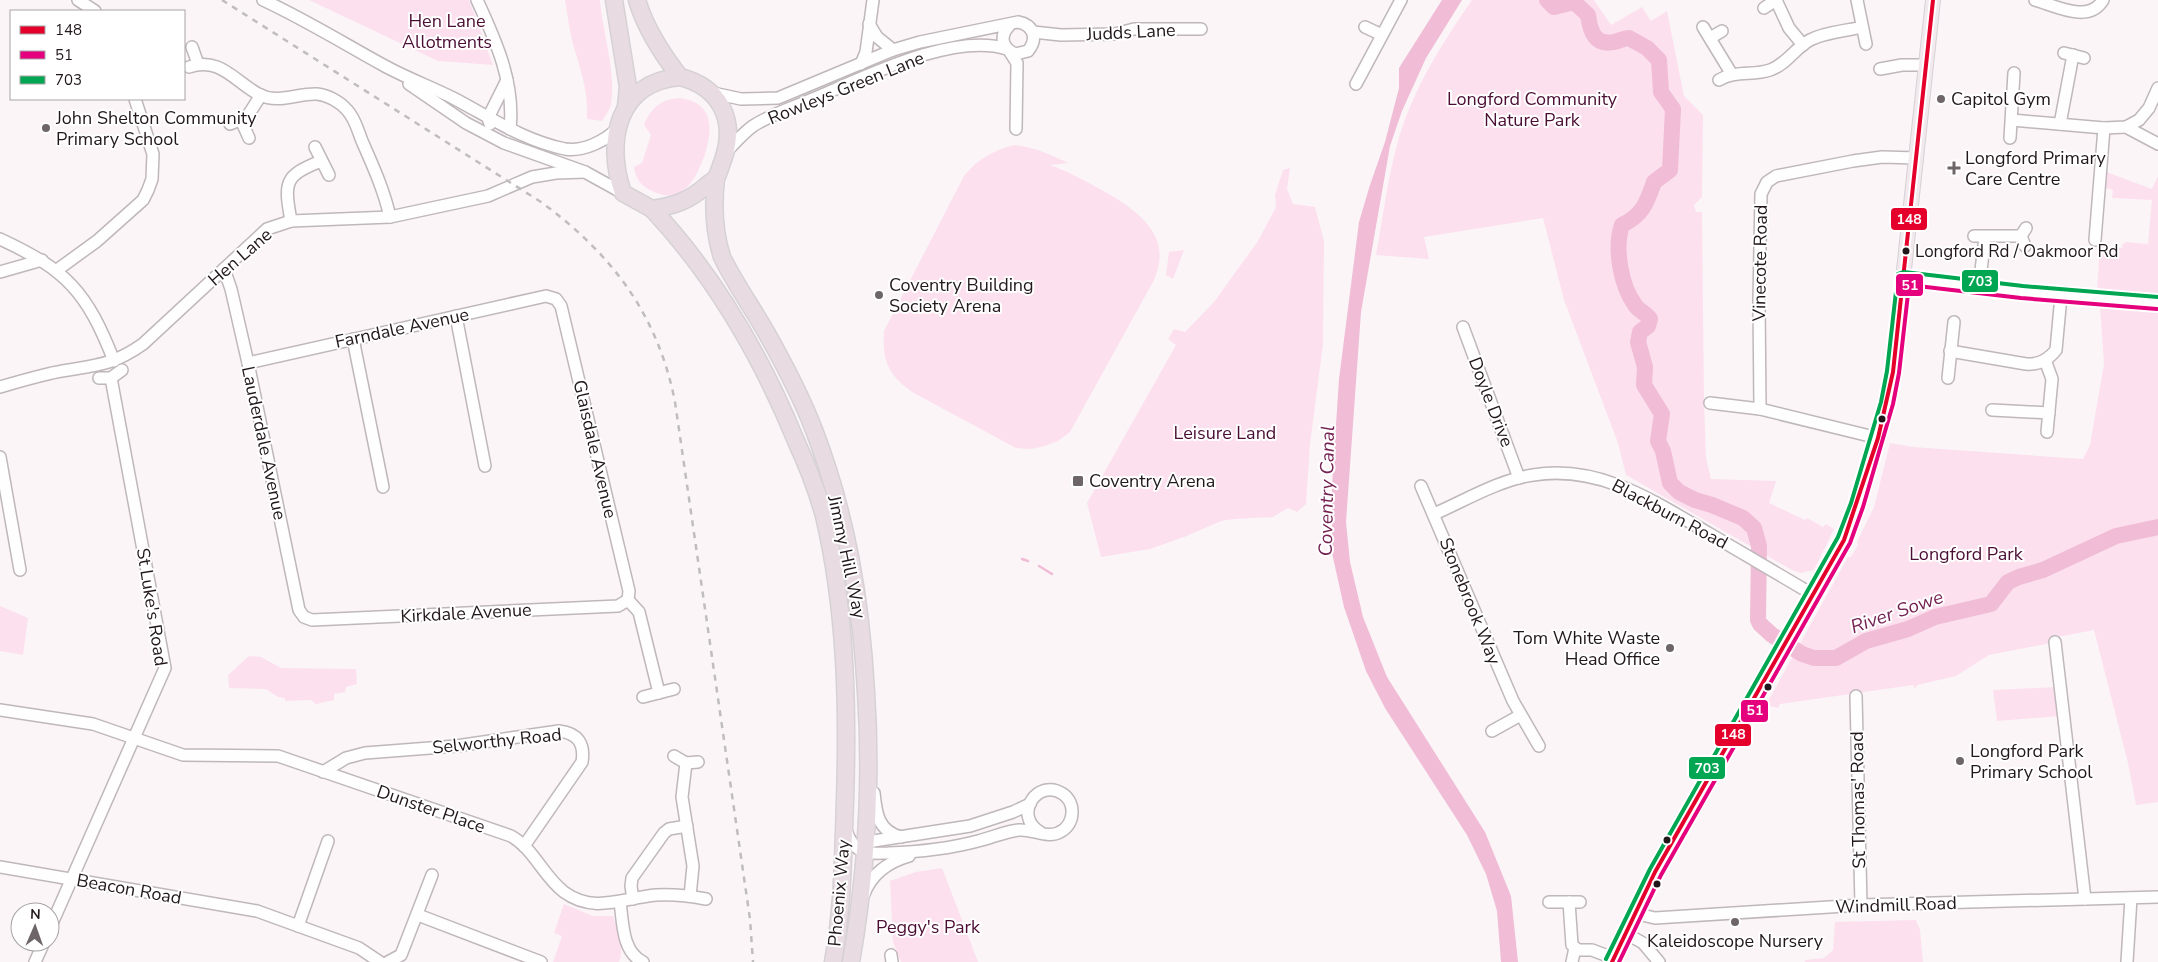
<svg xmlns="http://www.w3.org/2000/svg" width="2158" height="962" viewBox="0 0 2158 962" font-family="'Nunito Sans',sans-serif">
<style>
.green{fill:#fce0ee}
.water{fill:#f0bcd6}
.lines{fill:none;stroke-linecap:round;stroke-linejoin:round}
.stream{stroke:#f0bcd6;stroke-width:2.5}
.river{stroke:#f0bcd6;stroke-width:16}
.minor-casing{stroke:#bfb7bb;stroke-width:14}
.major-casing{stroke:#d6d1d4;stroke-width:16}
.highway-casing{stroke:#d6d1d4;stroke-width:19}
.minor{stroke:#fefefe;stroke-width:11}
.major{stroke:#f1e9ed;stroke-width:14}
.highway{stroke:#e8dce2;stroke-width:16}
.rail{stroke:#c0bdbe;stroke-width:2.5;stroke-dasharray:6 6;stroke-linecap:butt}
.bus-1-casing{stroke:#fff;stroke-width:8}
.bus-2-casing{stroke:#fff;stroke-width:8}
.bus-3-casing{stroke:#fff;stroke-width:8}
.bus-1{stroke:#e4002b;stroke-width:4}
.bus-2{stroke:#e5007d;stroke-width:4}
.bus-3{stroke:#00a651;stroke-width:4}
.poi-dot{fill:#6e6569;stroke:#fff;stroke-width:2}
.bus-dot{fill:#22181c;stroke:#fff;stroke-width:2}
.labels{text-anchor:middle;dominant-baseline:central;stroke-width:4;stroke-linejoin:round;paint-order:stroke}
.bus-label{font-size:17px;fill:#22181c;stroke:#fff;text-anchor:start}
.park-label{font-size:18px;fill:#4b0d33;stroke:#fff}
.street-label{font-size:18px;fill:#22181c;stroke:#fff}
.poi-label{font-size:18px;fill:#22181c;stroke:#fff;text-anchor:start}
.water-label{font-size:19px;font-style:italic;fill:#742353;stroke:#fff}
.line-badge{stroke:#fff;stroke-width:2}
.badge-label{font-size:14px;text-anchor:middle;font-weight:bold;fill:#fff}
</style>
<rect width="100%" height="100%" fill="#fbf5f8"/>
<g class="green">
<path d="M309,0H469L493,65L438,61Z"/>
<path d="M565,0H600C602,29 617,77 611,104C610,110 605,116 602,121L587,119C588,92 583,79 576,54C570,36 568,18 565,0Z"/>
<path d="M1472,0H1594L1611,25L1642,7L1651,21L1667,11L1684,96L1703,115L1702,197L1694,205L1696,212H1702L1704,402L1706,458L1711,479L1776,481L1769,503L1805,520L1807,518L1823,527L1826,524L1834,529L1814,570L1801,573L1792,570L1626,475L1618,443L1564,300L1543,218L1424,237L1429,259L1376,255C1383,218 1387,181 1397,145C1411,92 1441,45 1472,0Z"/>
<path d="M680,98C715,103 713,130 704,157C695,180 682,206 652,191C642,187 635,178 634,167L642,163L651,135L644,125C651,108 661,99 680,98Z"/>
<path d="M1014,145C1034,147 1050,154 1068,163L1050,165C1069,172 1085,181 1102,190C1137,210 1174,235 1154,280L1070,432L1058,441L1045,446L1031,449L1016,448L912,392C888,375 882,360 884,331L964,176C978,159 992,151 1014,145Z"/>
<path d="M1290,168L1287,189L1293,204L1315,207L1324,241L1323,344L1310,444L1306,504L1297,512L1288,508L1273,517L1234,519L1221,521L1184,537L1150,549L1101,557L1087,503L1176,345L1168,339L1174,329L1185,332L1214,302L1258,241L1276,207L1275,195L1283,170Z"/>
<path d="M2106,172L2152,189L2158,176V296L2097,291L2100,246L2123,248L2122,245L2126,242L2148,244L2152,200L2112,198L2113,190L2105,188Z"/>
<path d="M1184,250L1173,279L1166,275L1169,252Z"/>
<path d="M2100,307L2158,312V802L2136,805L2128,763L2094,630L2057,637L2051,643L1989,655L1956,676L1917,685L1915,689L1913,685L1780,704L1778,708L1766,705L1848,557H1851L1858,545L1857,542L1874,507L1890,443L1913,447L2083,459L2090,445L2104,364Z"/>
<path d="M0,606L28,618L23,655L0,651Z"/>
<path d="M249,656L261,657L281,668L356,669L357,684L346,687L345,692L334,694V700L316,704L311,700L285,701V698L278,697L266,689L229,688L228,675Z"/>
<path d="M2057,687L2060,716L1997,721L1993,690Z"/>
<path d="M942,868L978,962H901L893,942L890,881L916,872Z"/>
<path d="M564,904L593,916H613C617,929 625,949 619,962H553L562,936L554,933Z"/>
<path d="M1916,920L1920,930L1923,962H1805V960L1824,958L1833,950L1835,922Z"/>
</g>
<path class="water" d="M1442,0H1462L1426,58L1402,111L1390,146L1361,312L1346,522L1350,562L1363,617L1387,677L1485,832L1511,896L1518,962H1501L1497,911L1486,874L1467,835L1385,708L1366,671L1344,607L1332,553V486L1339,379L1359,222L1370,185L1385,142L1399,88V68Z"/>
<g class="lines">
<g class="stream">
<path d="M1022,559L1028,561"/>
<path d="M1039,566L1052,574"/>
</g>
<path class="river" d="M1547,0L1554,7L1574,2L1588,15C1590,30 1594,46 1614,42C1620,41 1623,38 1629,38L1647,48L1659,60L1661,92L1673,109L1670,170L1654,182C1647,202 1643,215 1622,225C1614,248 1621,286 1635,305C1639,311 1646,313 1650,319L1648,326L1640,332L1638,342L1645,367L1644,385L1662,414L1658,441L1663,451L1670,483L1679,492L1695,500L1712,505L1743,518L1754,528L1759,546L1758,620L1760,624L1772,635L1802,654L1814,658H1836L1866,641L1908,629L1935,617L1991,604L2008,582L2019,577L2043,570L2116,536L2158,527"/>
<g class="minor-casing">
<g id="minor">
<path d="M78,0L95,11"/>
<path d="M263,0C304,19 343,43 383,65C406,78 432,87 455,99C491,118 525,141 565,149C583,152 605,141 617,129"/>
<path d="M477,0C496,41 515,83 510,129"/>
<path d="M1776,0L1789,28L1803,45"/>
<path d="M1857,0L1866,44"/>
<path d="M2035,0C2056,6 2089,24 2103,0"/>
<path d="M1764,8L1776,0"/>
<path d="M869,24L877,37L893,50"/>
<path d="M1365,27L1382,35"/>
<path d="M1703,27L1731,73"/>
<path d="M1033,32L1061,35L1115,34L1134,29H1201"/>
<path d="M1710,38L1722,31"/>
<path d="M192,47L198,64"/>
<path d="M1010,52L1017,63L1016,129"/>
<path d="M2064,53L2084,58"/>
<path d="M861,64L866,52L873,0"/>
<path d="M189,67C220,56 235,82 260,95C279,104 298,93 317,94C328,95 340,102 347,110C355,118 358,131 362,141C373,166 384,190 390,217"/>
<path d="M1880,69L1902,65H1926"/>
<path d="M1719,80C1736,70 1753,76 1770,70C1787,64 1795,48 1810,40C1825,32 1846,31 1862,27"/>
<path d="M409,84L466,123L504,143L585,172L623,193"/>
<path d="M1356,84L1401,0"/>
<path d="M713,93L741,99L778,98L893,50L920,42L1018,22C1034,25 1038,39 1028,51L1016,54C1002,49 999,36 1009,26"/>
<path d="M241,120L249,138"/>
<path d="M2012,120L2104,128L2126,127L2139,120L2149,108L2158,88"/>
<path d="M230,124L247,117L261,95"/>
<path d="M490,124L488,118L507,80"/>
<path d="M2060,124L2073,55"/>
<path d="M2126,127L2158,144"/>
<path d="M2010,138L2014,73"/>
<path d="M315,147L329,175"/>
<path d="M725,153C734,144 743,133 753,126C771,114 795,107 815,98C865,77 953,32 1007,49"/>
<path d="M291,221C284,182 284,176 321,161"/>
<path d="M1974,236H2021"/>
<path d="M0,239C67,270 87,292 114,361"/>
<path d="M2095,240L2104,128"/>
<path d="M2025,246L2021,236L2026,228"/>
<path d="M224,269L231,289L248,363L299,610L304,617L312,620L618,606L628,600"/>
<path d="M57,270L97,241L143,200L148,190L152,179L153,154L135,99"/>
<path d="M0,272L42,260"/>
<path d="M1903,278L2022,292L2158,303"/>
<path d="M1979,287L1985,237"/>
<path d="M456,316L485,466"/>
<path d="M1463,327L1519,478"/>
<path d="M353,339L383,487"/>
<path d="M1950,351L2026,364C2038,365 2048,360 2056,350L2061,296"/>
<path d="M2045,360L2052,379L2047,432"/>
<path d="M248,363L546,296L556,299L561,306L629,591L628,600"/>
<path d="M99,378H111L122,370"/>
<path d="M1948,378L1954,322"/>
<path d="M0,387C17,382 35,377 52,373C91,365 109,368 143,344L267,229L291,221L390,217L488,196L532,177L556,173L585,172"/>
<path d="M1710,403L1760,409L1878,438"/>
<path d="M1760,409L1759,301L1761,194L1767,182L1776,176L1853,161L1882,157L1917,158"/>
<path d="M1992,410L2049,413"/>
<path d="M0,457L20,570"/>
<path d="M1421,486L1513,701L1539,746"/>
<path d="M1434,514C1466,500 1499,480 1533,475C1600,464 1655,502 1710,534C1744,554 1778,574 1812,594"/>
<path d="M628,600L639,612L659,693"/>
<path d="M2055,642L2085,899"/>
<path d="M1856,696L1861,905"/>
<path d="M643,697L674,689"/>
<path d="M0,710L93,724L183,755L278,756L511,836C534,849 543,876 564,892C594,914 623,898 656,895C673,894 690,896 706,899"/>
<path d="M1492,731L1519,716"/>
<path d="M674,756L686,763L698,762"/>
<path d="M686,763L682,797L693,866L690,896"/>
<path d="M323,772L346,758L365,753L456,746L559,731C578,733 585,744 582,762L524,846"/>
<path d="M874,793C876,813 878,831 901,837"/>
<path d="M846,830C849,840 855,849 865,852C872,854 880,853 888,853C919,852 948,849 978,841C991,838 1006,831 1019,830C1033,829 1048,839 1060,832C1075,824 1076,803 1063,794C1038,777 1012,815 1040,832"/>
<path d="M867,842L970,826L1013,812L1030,804"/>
<path d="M0,867L257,911L359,948L380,962"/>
<path d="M864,894C872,873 888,862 909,856"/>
<path d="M633,899L631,886L632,878L664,833L669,829L687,826"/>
<path d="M620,902C623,923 622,952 643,962"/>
<path d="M1549,902H1580"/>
<path d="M1569,902L1572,945L1578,950H1592L1613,958"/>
<path d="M1636,910L1642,915L1655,918L1861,905L2158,897"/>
<path d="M418,915L541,962"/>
<path d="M298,926L328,841"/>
<path d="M50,928L165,668L111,378"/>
<path d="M1625,933L1643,943L1659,962"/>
<path d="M891,955L892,962"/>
<path d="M35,962L44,942"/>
<path d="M388,962L401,955L432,875"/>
<path d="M1572,962L1575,948"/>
<path d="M2127,962L2131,898"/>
</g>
</g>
<g class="major-casing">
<path id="major" d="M1612,962L1655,872L1812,594L1844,540L1857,505L1878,438L1893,372L1933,0"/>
</g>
<g class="highway-casing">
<g id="highway">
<path d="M614,0L628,87L626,107"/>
<path d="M637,0C645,27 662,54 680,77"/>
<path d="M680,77C720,87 737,120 723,160C721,165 719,173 716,178C714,180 710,183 707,185C690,200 675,206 652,209L623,193C605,142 617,82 680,77Z"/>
<path d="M716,178C713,204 714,232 722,257C735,284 752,307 766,332C784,364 801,396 814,430C847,516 861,601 866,692C872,784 867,871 851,962"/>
<path d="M652,209C715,276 761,356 796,441C807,465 817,490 824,516C846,609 848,707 845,801C843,855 843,909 833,962"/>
</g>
</g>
<use href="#minor" class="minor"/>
<use href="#major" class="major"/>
<use href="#highway" class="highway"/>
<path class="rail" d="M222,0L541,202C612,254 658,315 675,402L750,919L753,962"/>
<g class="bus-1-casing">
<path id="bus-1" d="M1612,962L1655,872L1844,540L1878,438L1893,372L1933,0"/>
</g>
<g class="bus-2-casing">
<path id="bus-2" d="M1619,962L1661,875L1850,543L1863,507L1893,404L1899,373L1909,285L2021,298L2157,309"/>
</g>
<g class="bus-3-casing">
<path id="bus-3" d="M1606,959L1650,869L1838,537L1851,503L1881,402L1887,371L1898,274L1904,272L2023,286L2158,297"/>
</g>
<use href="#bus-1" class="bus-1"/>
<use href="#bus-2" class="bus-2"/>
<use href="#bus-3" class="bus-3"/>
</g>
<g class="poi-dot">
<circle cx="1941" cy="99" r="5"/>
<circle cx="46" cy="128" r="5"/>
<path d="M1951.5 160.5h5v5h5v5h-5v5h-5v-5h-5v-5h5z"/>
<circle cx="879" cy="295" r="5"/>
<rect x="1072" y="475" width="12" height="12" rx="2.5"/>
<circle cx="1670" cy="648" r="5"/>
<circle cx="1960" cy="761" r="5"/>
<circle cx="1735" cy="922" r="5"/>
</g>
<g class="bus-dot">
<circle cx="1906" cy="251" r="4.5"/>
<circle cx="1882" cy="419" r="4.5"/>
<circle cx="1768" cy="687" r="4.5"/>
<circle cx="1667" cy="840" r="4.5"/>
<circle cx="1657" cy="884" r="4.5"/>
</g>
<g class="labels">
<g class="bus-label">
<text x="1915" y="251">Longford Rd / Oakmoor Rd</text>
</g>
<g class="park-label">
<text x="447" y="21">Hen Lane<tspan x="447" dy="21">Allotments</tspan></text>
<text x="1532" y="99">Longford Community<tspan x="1532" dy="21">Nature Park</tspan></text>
<text x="1225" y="433">Leisure Land</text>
<text x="1966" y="554">Longford Park</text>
<text x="928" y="927">Peggy's Park</text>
</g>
<g class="street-label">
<text transform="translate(1131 32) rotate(-3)">Judds Lane</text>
<text transform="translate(846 88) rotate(-22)">Rowleys Green Lane</text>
<text transform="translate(240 257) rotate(-41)">Hen Lane</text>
<text transform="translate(1760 263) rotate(-89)">Vinecote Road</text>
<text transform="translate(402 328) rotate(-12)">Farndale Avenue</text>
<text transform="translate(1491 402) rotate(69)">Doyle Drive</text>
<text transform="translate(264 443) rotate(78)">Lauderdale Avenue</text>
<text transform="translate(595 449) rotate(77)">Glaisdale Avenue</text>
<text transform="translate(1670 514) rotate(28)">Blackburn Road</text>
<text transform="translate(847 557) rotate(78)">Jimmy Hill Way</text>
<text transform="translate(1470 601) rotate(68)">Stonebrook Way</text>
<text transform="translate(152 607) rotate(81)">St Luke's Road</text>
<text transform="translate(466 613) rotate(-3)">Kirkdale Avenue</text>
<text transform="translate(497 741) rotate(-6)">Selworthy Road</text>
<text transform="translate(1858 800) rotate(-91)">St Thomas' Road</text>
<text transform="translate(431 809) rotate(19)">Dunster Place</text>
<text transform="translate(129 889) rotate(10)">Beacon Road</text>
<text transform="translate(839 893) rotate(-85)">Phoenix Way</text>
<text transform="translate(1896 905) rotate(-2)">Windmill Road</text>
</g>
<g class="poi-label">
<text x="1951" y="99">Capitol Gym</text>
<text x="56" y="118">John Shelton Community<tspan x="56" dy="21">Primary School</tspan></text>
<text x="1965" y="158">Longford Primary<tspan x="1965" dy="21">Care Centre</tspan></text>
<text x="889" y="285">Coventry Building<tspan x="889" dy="21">Society Arena</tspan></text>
<text x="1089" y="481">Coventry Arena</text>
<text x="1660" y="638" text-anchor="end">Tom White Waste<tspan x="1660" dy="21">Head Office</tspan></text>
<text x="1970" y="751">Longford Park<tspan x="1970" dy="21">Primary School</tspan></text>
<text x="1735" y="941" text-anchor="middle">Kaleidoscope Nursery</text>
</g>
<g class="water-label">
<text transform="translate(1327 491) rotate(-89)">Coventry Canal</text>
<text transform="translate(1897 612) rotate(-19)">River Sowe</text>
</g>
</g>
<g class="line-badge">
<rect x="1890" y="207" width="38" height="24" rx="5" fill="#e4002b"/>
<rect x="1961" y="269" width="38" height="24" rx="5" fill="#00a651"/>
<rect x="1895" y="273" width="29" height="24" rx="5" fill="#e5007d"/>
<rect x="1740" y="699" width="29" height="24" rx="5" fill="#e5007d"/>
<rect x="1714" y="723" width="38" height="24" rx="5" fill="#e4002b"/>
<rect x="1688" y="756" width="38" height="24" rx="5" fill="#00a651"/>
</g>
<g class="badge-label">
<text x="1909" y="224">148</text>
<text x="1980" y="286">703</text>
<text x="1910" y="290">51</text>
<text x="1755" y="715">51</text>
<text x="1733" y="739">148</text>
<text x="1707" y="773">703</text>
</g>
<rect x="10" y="10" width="175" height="90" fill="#ffffff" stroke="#a7a3a4"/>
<rect x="20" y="26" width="25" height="8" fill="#e4002b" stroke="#a7a3a4"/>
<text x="55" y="35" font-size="15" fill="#22181c">148</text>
<rect x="20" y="51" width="25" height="8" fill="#e5007d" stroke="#a7a3a4"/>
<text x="55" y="60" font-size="15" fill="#22181c">51</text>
<rect x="20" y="76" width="25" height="8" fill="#00a651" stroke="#a7a3a4"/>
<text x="55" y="85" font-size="15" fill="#22181c">703</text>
<g transform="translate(35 927) rotate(2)"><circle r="24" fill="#ffffff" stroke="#a7a3a4"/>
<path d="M0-4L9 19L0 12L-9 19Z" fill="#6e6569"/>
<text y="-8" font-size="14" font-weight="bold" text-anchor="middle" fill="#22181c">N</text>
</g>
</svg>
